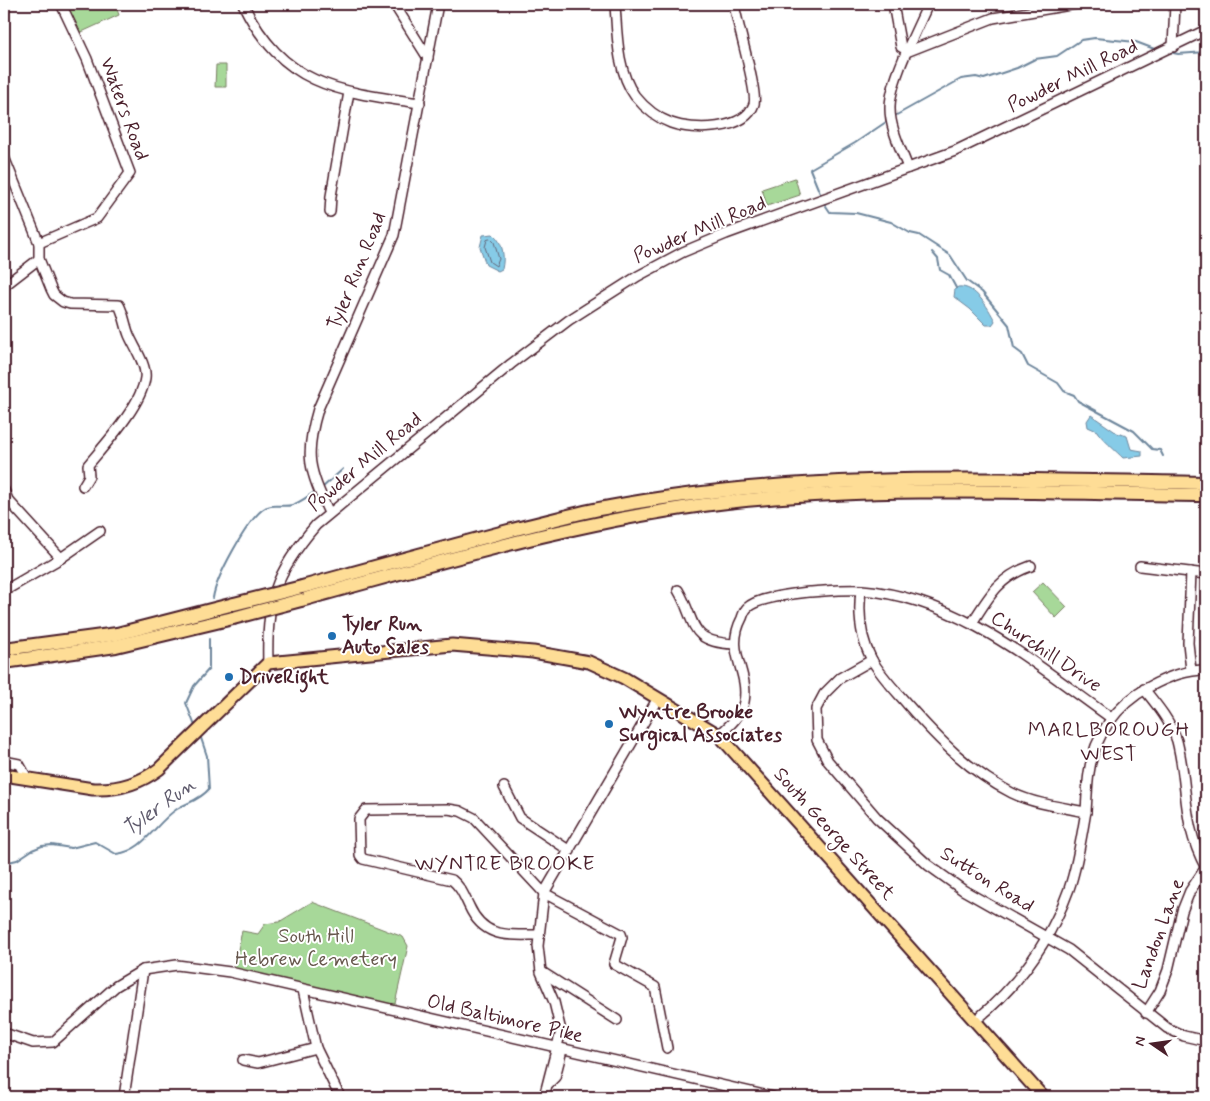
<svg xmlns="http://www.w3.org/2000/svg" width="1210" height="1101" viewBox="0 0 1210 1101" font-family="Mynerve,sans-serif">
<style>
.green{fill:#a7d899;stroke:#787c62}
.water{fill:#86cbe7;stroke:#6e869c}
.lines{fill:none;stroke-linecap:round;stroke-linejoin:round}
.shore{stroke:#626476;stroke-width:1}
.stream{stroke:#6e869c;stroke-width:2}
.minor-casing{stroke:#4a1f2b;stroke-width:12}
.major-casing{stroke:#4a1f2b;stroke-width:15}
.highway-casing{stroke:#4a1f2b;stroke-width:16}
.minor{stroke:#fff;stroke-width:9}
.major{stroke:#fedd96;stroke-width:11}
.highway{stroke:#fedd96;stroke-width:12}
.highway-bridge-casing{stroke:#4a1f2b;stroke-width:16;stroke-linecap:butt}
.highway-bridge{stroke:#fedd96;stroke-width:12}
.poi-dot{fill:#1f6fb2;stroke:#fff;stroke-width:2}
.labels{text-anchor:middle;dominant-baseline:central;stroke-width:4;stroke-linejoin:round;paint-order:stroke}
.street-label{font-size:20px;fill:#4a1f2b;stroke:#fff}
.poi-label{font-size:20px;font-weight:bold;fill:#4a1f2b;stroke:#fff;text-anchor:start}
.park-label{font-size:20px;fill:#66564c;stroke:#fff}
.neighbourhood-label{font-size:21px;letter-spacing:1px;fill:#4a1f2b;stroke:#fff}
.water-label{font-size:21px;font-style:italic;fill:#5f5b6d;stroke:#fff}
</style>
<rect width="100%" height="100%" fill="#fff"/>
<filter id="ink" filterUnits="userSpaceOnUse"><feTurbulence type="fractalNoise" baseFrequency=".02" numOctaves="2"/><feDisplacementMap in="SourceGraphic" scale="10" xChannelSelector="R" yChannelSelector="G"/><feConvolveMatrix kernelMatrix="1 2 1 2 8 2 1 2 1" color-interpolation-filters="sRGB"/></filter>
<g filter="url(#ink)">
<g class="green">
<path d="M60,4H115L119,15L73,36Z"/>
<path d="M216,65H226V87H215Z"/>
<path d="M795,178L800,195L767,206L762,189Z"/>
<path d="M1043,582L1067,607L1056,618L1032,592Z"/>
<path d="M312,902L403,937L408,946L394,1008L233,972L242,931L258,934L265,924L279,922Z"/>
</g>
<g class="water">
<path d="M493,234C503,242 505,257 502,269L498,271L486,265L480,247L483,235Z"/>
<path d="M958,287C975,285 988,307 995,321L992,325H986L970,309L954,297L955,289Z"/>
<path d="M1091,415L1117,433L1127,436L1131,449L1142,451V456L1123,458C1119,454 1098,435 1097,431L1088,427L1087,421Z"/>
</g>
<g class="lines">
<path class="shore" d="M491,239L494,242L499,259L496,266L490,262L485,247L487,240Z"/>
<g class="stream">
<path d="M1169,52L1178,54L1206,52"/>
<path d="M893,117L961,79L976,77L984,79L1017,68L1035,59L1057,56L1081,40L1095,38L1136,42L1157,50"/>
<path d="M821,196L810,169L855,143L889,120"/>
<path d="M824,203L830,212L856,213L891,222L910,233L919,235L950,255L967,281L982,292L1009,325L1014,348L1022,354L1028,366L1058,383L1064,391L1074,395L1078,401L1134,431L1152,449L1160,450L1163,456"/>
<path d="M932,252L938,259L940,270L949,275L956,288"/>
<path d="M322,488L343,469"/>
<path d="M213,598C216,577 246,523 262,510C271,502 283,508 292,505C301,502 308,496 316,491"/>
<path d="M195,726L186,703L194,686L209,669V639"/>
<path d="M4,863L17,860L32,850L42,846L52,845L71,848L95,842L116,854C145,851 155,823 177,809C188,802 200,800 209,789L207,756L200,735"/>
</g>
<g class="minor-casing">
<g id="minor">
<path d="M243,4C283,86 338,92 420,103"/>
<path d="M394,4L428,58"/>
<path d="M615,4C617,33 617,72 635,96C645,108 657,118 671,123C693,131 745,131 754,104C758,92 737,24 734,4"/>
<path d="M893,4L901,47L909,51L993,18L1076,4"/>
<path d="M1173,47L1175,4"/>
<path d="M4,157L39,243V259L51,289L54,295L63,302L70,304L119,305C124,314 125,325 129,335C134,347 147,365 145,378C141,406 106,443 88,465L89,476L83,486"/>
<path d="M908,168C901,149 890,128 890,109C889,82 917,30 928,4"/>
<path d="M330,212L331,196L349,92"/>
<path d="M39,243L97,218L130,173L87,59L61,4"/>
<path d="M4,286L39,259"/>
<path d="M4,490L8,500L61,558"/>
<path d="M329,513C309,469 304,456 318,409L394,235L438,4"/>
<path d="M1140,566L1206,574"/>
<path d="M678,590C697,622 687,642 734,644"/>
<path d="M861,590C858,615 860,638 872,660C881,676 896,691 908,705C939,740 970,772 1012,793C1035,804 1061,807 1086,812"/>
<path d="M4,591L61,558L100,531"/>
<path d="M972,623C989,596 999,577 1031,566"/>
<path d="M872,660L840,678L824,694L816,709L817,740L828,761L877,818L928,865L963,890L1069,950L1167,1028L1184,1036L1206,1041"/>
<path d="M268,663C266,600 275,573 316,525L511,364L569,320L638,276L683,252L726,234L955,151L1206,30"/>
<path d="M1191,670L1188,643L1191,572"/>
<path d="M1144,689C1157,705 1171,722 1177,741C1189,788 1181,823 1206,868"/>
<path d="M719,735C729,726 741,716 744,702C750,671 724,652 742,618C743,615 745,610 747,608C758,597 794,594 809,592C826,591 845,589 862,590C959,598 1035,664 1111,718"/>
<path d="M4,761L19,764L27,778"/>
<path d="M504,787L520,818L570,851"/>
<path d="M539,935C508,935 484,939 469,906C464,896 461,887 452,880L363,859L360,855L359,819L366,810L448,809L460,811L474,818L544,893L621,934L622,937L614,964L655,987L667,1048"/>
<path d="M542,972L617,1020"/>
<path d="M303,990L316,1048L340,1097"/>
<path d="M1146,1013L1160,991L1168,970L1182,911L1190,891L1206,867"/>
<path d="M976,1020C1019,985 1050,941 1069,889C1077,867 1082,835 1086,811C1087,799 1087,786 1089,773C1094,736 1116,705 1149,687C1167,677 1185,670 1206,670"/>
<path d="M4,1033L33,1043L53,1042L116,986L143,970L177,965L230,972L773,1097"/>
<path d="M243,1060L258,1063L316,1048"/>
<path d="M549,1083L555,1077L562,1050"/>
<path d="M124,1097L143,970"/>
<path d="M544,1097L561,1031L554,1002L541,972L538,946L544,893L658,698"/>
</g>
</g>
<g class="major-casing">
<path id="major" d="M4,775L93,789C118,790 139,784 159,769L268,663L452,645L533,652L589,662L624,678L719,735L1043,1097"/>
</g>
<g class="highway-casing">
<g id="highway">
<path d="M302,587C375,567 447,547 520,528C550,521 580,512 610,507C807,470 1007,480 1206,483"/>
<path d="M301,600C441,562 582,519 727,502C886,485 1047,493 1206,495"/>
<path d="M4,649L117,634L234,604"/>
<path d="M4,662L116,646L233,618"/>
</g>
</g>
<use href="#minor" class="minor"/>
<use href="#major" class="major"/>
<use href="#highway" class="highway"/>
<g class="highway-bridge-casing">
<g id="highway-bridge">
<path d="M234,604L302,587"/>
<path d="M233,618L301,600"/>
</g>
</g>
<use href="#highway-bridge" class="highway-bridge"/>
</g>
</g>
<g class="poi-dot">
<circle cx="332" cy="636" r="5"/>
<circle cx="229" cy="677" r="5"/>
<circle cx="609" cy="724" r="5"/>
</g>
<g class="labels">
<g class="street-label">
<text transform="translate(1073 76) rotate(-26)">Powder Mill Road</text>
<text transform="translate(124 109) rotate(70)">Waters Road</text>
<text transform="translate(700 230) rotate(-23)">Powder Mill Road</text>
<text transform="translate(357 271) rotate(-68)">Tyler Run Road</text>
<text transform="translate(365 462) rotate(-40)">Powder Mill Road</text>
<text transform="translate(1046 652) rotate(34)">Churchill Drive</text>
<text transform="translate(834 834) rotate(48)">South George Street</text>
<text transform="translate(987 880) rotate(32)">Sutton Road</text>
<text transform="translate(1159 934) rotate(-70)">Landon Lane</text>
<text transform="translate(505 1019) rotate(13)">Old Baltimore Pike</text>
</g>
<g class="poi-label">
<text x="342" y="624">Tyler Run<tspan x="342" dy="23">Auto Sales</tspan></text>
<text x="239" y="677">DriveRight</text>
<text x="619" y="712">Wyntre Brooke<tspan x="619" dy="23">Surgical Associates</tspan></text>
</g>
<g class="park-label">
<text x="316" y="936">South Hill<tspan x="316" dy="23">Hebrew Cemetery</tspan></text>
</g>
<g class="neighbourhood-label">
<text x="1109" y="730">MARLBOROUGH<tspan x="1109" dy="24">WEST</tspan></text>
<text x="505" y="864">WYNTRE BROOKE</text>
</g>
<g class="water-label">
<text transform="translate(159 807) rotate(-36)">Tyler Run</text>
</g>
</g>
<rect width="1210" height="1101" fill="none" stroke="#fff" stroke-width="20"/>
<rect x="10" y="10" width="1190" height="1081" fill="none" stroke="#4a1f2b" stroke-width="2" filter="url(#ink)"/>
<g transform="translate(1152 1044) rotate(283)" stroke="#ffffff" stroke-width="4" paint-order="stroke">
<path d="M0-4L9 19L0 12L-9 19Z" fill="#4a1f2b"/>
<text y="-8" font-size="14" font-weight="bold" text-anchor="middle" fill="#4a1f2b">N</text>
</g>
</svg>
